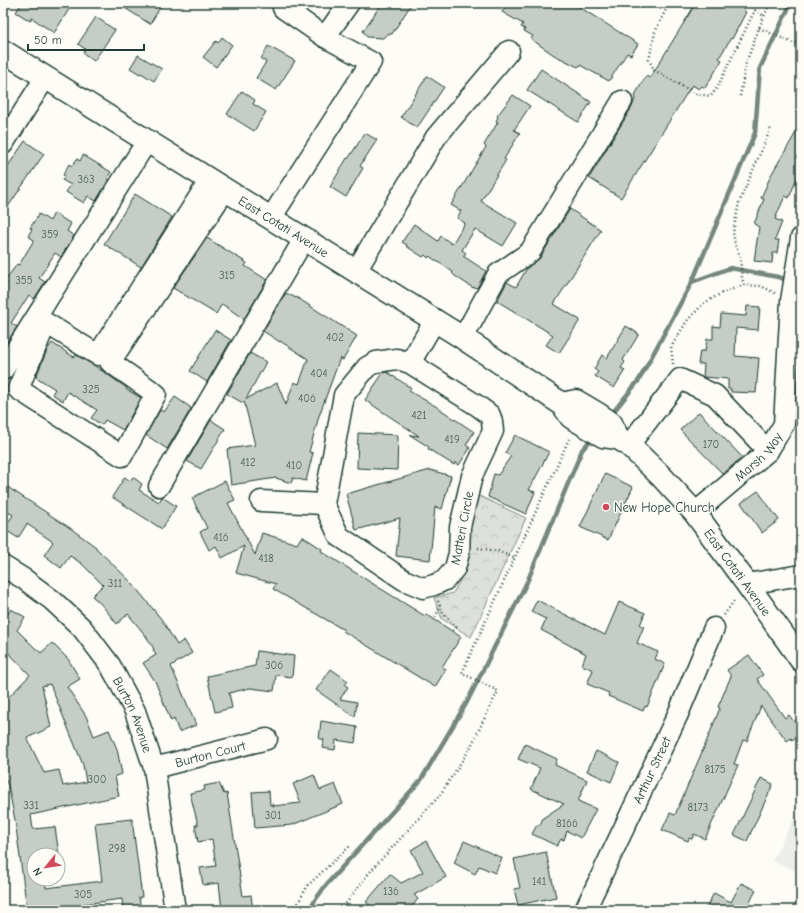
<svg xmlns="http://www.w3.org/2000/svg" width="804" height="913" viewBox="0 0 804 913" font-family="'Comic Neue',sans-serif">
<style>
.built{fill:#eceee9}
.park{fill:url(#park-crowns);stroke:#7e8e88}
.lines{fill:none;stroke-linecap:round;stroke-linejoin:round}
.stream{stroke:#75877f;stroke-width:4.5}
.building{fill:#c6cdc7;stroke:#1f3d34;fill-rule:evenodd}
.minor-casing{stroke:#1f3d34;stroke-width:23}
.major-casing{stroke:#1f3d34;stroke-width:25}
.path{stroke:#1f3d34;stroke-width:2.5;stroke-dasharray:1 3;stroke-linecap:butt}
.minor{stroke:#fdfcf7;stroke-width:20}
.major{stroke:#fdfcf7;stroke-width:22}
.poi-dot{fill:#d1495b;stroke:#fdfcf7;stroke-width:1.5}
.labels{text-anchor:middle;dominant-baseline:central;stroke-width:3;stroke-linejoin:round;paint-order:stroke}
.number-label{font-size:11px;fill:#496159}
.street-label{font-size:13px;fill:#1f3d34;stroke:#fdfcf7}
.poi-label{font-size:13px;fill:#1f3d34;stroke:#fdfcf7;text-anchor:start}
</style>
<defs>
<pattern id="park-crowns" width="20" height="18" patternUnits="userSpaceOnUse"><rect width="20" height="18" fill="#dde0db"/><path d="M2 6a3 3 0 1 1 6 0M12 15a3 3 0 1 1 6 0" fill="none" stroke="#bdc1bd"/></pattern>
</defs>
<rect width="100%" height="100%" fill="#fdfcf7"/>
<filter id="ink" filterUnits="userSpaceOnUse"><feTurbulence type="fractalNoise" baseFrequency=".025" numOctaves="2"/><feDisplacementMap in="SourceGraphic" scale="8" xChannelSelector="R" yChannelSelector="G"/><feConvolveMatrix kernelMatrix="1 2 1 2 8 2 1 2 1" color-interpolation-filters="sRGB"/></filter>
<g filter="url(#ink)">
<path class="built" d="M801,804V873L772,861Z"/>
<path class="park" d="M475,494L526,518L471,637L442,619L434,598L453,593C456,587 461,580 463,574C472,548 469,520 475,494Z"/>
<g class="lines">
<g class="stream">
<path d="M692,282L730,268L778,277L790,281"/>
<path d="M610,416L639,380L692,282L755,133L760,68L791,3"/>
<path d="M308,910L326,885L421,780L467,702L527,582L582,450L593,437"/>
</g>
</g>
<g class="building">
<path d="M22,3H73L54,33L32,18L30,21L16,12Z"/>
<path d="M117,3H163L150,24Z"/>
<path d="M382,3H412L392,34H387L383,38L367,37L363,31Z"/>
<path d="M507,3H573L638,44L631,55L627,53L609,81L580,65L578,67L554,55L531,39L533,36L524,31L525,29L521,27L523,24L502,12Z"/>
<path d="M696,3H747L743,10L746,12L732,39L731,38L719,58L722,60L705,88L702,86L699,89L692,85L621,198L589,178L632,107L636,96L635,95L646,76L650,78Z"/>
<path d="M96,17L115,30L94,61L83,53L85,49L78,44Z"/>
<path d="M222,37L232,45L216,67L203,57L216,41L218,43Z"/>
<path d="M268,46L295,61L276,90L256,78L266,62L261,59Z"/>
<path d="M138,55L162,69L154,81L141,73L140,74L130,68Z"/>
<path d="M541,69L591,102L578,122L527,90Z"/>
<path d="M427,76L444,87L417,128L401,117Z"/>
<path d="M242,91L255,100L253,104L266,112L254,131L227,114Z"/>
<path d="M513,95L530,106L514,130L520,133L504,159L506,160L481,201L517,223L503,246L475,229L462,250L466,253L463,256L486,271L477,288L474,287L473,288L455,276L452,273L453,272L429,256L428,258L425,255L423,257L406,246L407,245L402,242L414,224L438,241L441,236L452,244L465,223L457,218L461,211L451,205L486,147L484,145L498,122L496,121L498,117L497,116Z"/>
<path d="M801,124V168L789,198L785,196L775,219L782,222L775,240H779L777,253H773L772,263L754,261L759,227L754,224L764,199L761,198L771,175Z"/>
<path d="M365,133L377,140L360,166L363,168L346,197L330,187L347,158L348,159Z"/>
<path d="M25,141L44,154L3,214V173Z"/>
<path d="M83,155L111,172L107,178L109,179L96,201L88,196L84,203L66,192L71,185L62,180L65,176L63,175L69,164L72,166L77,159L80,161Z"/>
<path d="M135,194L172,217L141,267L104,244Z"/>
<path d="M570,209L601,230L554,304L580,320L559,353L546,345L553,335L497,301L507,282L516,287L527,268L540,258Z"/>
<path d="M54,213L71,224L67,231L74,236L61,257L55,253L39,278L45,282L34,299L29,295L11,323L17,327L3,348V289L7,283L5,281L17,264L19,265L34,240L28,236L32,229L30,228L39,214L50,221Z"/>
<path d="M207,238L247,263L245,266L267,280L244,319L222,304L216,314L173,288Z"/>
<path d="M286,293L296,298V297L357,336L343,360L340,358L319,416L309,452L313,453L306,481L293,478L291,483L276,478L231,485L227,449L255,445L244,401L243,403L227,394L250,353L266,362L246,399L277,383L286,405L294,382L299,384L308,359L280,341V342L263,331Z"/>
<path d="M747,306L760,307L758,330L736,328L735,356L759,358L756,393L731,392V389H728V379L703,377L704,364H698L700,351H705L707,339H713V326L720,327L721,314L746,316Z"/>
<path d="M626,326L639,334L623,360L625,362L621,368L625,370L614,388L595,376L598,372L594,369L602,355L607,358Z"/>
<path d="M215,330L231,340L207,382L190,371Z"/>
<path d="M52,343L74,357L76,355L95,366L127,388L126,389L141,398L123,430L105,420L102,425L91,418L97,410L68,392L63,401L52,394L55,389L36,377L47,350Z"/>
<path d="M387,372L411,388L409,391L437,407L474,432L466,445L470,448L459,465L455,462L454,465L428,449L429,447L410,435L419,436L365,400L383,373Z"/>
<path d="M175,397L190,407V408L191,409L167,449L146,435L160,410L164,412Z"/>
<path d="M699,412L742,457L723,474L680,430Z"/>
<path d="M211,420L225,429L201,469L187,461Z"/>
<path d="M358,433L398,435L397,470L357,468Z"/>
<path d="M515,435L549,452L529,490L535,492L526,514L488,497L494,474L498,475L511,456L505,453Z"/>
<path d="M430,470L451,476L442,509L435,507L430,560L396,556L400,518L356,530L346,494Z"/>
<path d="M605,474L633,487L608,540L580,527Z"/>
<path d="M125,477L130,481L133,477L142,484L139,490L159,502L162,497L176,506L162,529L112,497Z"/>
<path d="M225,481L235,500L228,503L255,555L262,533L297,544L302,536L322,549L321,551L378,587L425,616L426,614L461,637L442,667L446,669L435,687L343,631L344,630L273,589L276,584L236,573L244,546L222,558L216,546L209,550L200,532L207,528L192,498Z"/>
<path d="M3,484L70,528L96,547V548L131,582L162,620L177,645L184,640L192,653L171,666L196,725L179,732L174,719L171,721L155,681L143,663L156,655L153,649H154L146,636L128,614L117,624L101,604L92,596L103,585L81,563L70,556L61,568L44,555L53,542L27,524L18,538L4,529L13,515L3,509Z"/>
<path d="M758,491L779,520L762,533L741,503Z"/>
<path d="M537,600L605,635L619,602L645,613L640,625L644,626L637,643L658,652L655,659L665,664L647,707L645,706L643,711L608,696L609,693L587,684L593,670L582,665L586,654L541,630L546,619L531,612Z"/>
<path d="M11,609L25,617L17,630L36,649H37L41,653L52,643L68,659L80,679L67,687L86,716L94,736L109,730L117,749L122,774L115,776L119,796L31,815L33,829L55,827L59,855H34V879H45L46,888L102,881L95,823L132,819L142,897H139L141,910H123L122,899L84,904V910H27L15,820L8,785L3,775V703L30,675L3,647V621ZM50,684L83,765L86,782L63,786L59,770L44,773L27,738L51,727L42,686Z"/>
<path d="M257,651L294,656L292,677L276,675L274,691L250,688L229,693L232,708L215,712L207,676L255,666Z"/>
<path d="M749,655L763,675L757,679L785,718L789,715L794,722L801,717V733L792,740L791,738L787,741L761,706L747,741L743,740L734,764L738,765L705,839L694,834L692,839L689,838L688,841L662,830L670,813L675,815L705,745L720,708L718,707L731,676L727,670Z"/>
<path d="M331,669L348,681L345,685L348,687L340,699L357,702L355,717L316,690Z"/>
<path d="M321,721L357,727L355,743L336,740L335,750L322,748L324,739H319Z"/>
<path d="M525,744L557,759L555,765L587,780L578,801L596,809L581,838L567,831L564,840L561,839L557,846L532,834L537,825H540L543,818L564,804L531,789L540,768L518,759Z"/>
<path d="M596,751L619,762L611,782L587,771Z"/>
<path d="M314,775L320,790L335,784L343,804L292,825L255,828L252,792L269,791L270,805L273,804V806L301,803L293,784Z"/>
<path d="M761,778L773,784L747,841L734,835Z"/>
<path d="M219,783L224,794L227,793L243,896L251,895L253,910H222L219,883L203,885L200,868L216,866L212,839L198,842L195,825H198L190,793L205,790L204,786Z"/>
<path d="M426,841L446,877L414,895L418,899L409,910H375L366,902L390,874L401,883L423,872L411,850Z"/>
<path d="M464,841L502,858L495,873L479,866L475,874L454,863Z"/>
<path d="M546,852L556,897L518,905L514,889L520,888L514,859Z"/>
<path d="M741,883L756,890L746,910H705L714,893L731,902Z"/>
</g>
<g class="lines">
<g class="minor-casing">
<g id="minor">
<path d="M283,8L325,37"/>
<path d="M3,144L45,78"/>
<path d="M210,180L98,355L46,323L18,389L122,456L156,394L110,362L225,190"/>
<path d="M271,218L371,62L325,37L349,3"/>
<path d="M356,271L436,137L509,51"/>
<path d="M463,338L498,274L530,252L622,101"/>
<path d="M397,359L410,363L478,406L490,415L492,422L493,431L472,476L460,527L459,553L455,568L445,580L434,585L423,588L404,580L339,536L324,504L344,395L367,367L376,362Z"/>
<path d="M410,363L435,320"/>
<path d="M3,370L147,141"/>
<path d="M629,445L680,379L715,395L768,451"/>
<path d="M159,486L304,239"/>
<path d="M261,501L324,504"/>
<path id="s1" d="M695,513L768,451L784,424L791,301L801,238"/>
<path id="s2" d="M3,566L24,579L52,600L82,628L110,665L135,711L154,768L175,910"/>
<path d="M747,584L801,575"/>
<path id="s3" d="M154,768L267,739"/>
<path id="s4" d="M585,910L678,714L714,628"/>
</g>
</g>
<g class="major-casing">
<g id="major">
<path id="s5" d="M3,51L463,338L562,404L571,417L603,436L618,438"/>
<path id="s6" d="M562,404L576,401L598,414L611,423L618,438L629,445L661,476L695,513L747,584L801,660"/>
</g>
</g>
<g class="path">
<path d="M669,3L655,32L649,60L654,70L696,94L711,96L717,88L755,10"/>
<path d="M751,3L755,10L764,16"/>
<path d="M759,28L793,43H801"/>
<path d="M740,96L746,63L759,28L770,3"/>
<path d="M744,285L742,278L740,256L735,245L733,232L739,203L771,128"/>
<path d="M673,364L671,347L687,321L704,303L722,293L744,285L761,286L775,293"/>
<path d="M478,548L498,551L514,558"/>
<path d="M438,601L443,613L456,627L453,631"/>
<path d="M724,615L735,600"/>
<path d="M435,617L440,608"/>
<path d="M294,910L308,885L350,846"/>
<path d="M341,910L369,873L440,795L469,750L498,691L462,673L569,439"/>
</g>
<use href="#minor" class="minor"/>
<use href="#major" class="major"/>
</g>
</g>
<circle class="poi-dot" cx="606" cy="507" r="4"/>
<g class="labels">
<g class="number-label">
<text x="86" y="179">363</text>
<text x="50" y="234">359</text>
<text x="227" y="275">315</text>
<text x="24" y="280">355</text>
<text x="335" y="337">402</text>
<text x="319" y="373">404</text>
<text x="91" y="389">325</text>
<text x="307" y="398">406</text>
<text x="419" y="415">421</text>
<text x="452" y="439">419</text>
<text x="711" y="444">170</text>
<text x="248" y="462">412</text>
<text x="294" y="465">410</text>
<text x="221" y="537">416</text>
<text x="266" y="558">418</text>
<text x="115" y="583">311</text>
<text x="274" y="665">306</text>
<text x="715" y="769">8175</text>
<text x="97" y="779">300</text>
<text x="31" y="805">331</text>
<text x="698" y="807">8173</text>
<text x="273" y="815">301</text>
<text x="567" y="823">8166</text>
<text x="117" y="848">298</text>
<text x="539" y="881">141</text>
<text x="391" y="891">136</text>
<text x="83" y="894">305</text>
</g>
<g class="street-label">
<text stroke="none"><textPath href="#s5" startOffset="331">East Cotati Avenue</textPath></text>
<text stroke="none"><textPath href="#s1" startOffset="85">Marsh Way</textPath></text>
<text transform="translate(462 528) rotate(-79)">Matteri Circle</text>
<text stroke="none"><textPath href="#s6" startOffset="253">East Cotati Avenue</textPath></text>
<text stroke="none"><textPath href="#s2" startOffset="202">Burton Avenue</textPath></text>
<text stroke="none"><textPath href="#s3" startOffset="58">Burton Court</textPath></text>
<text stroke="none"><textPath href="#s4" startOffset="155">Arthur Street</textPath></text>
</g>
<g class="poi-label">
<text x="614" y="507">New Hope Church</text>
</g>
</g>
<rect width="804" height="913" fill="none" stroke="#fdfcf7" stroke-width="16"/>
<rect x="8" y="8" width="788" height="897" fill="none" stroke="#1f3d34" stroke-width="1.5" filter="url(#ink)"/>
<g transform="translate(46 867) rotate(240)"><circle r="19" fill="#fdfcf7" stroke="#a4b0a9"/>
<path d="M0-3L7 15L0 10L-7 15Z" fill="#d1495b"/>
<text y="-6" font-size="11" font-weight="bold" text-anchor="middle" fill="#1f3d34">N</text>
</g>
<path d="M28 44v6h116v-6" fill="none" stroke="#1f3d34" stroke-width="2"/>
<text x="34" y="44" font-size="12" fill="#1f3d34" stroke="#fdfcf7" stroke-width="3" paint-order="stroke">50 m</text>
</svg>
